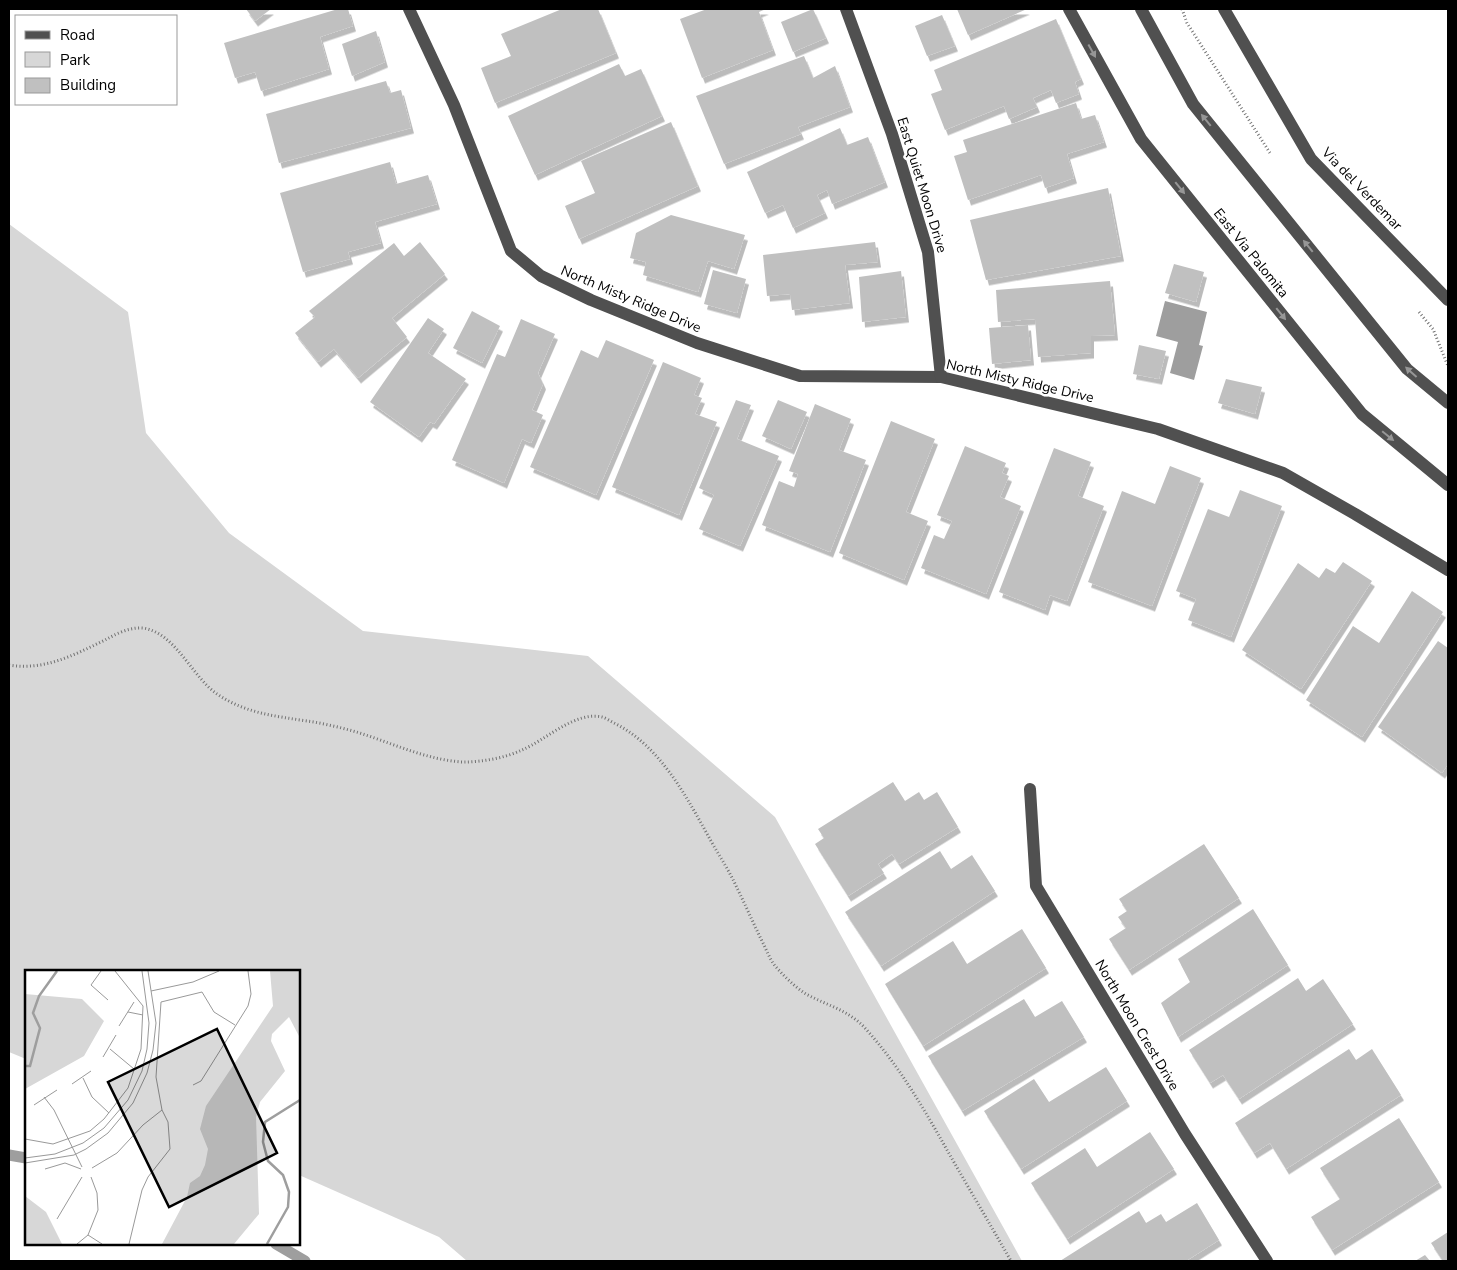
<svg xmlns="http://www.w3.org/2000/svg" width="1457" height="1270" viewBox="0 0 1457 1270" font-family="'Nunito Sans',sans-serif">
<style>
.green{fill:#d7d7d7}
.water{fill:#9e9e9e}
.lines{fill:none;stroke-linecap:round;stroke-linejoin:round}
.stream{stroke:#9e9e9e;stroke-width:11}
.building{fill:#c0c0c0;filter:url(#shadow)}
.path{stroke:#727272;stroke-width:3;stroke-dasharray:1 2.5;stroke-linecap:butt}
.minor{stroke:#505050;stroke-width:12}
.oneway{fill:#969696}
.labels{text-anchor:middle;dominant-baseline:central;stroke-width:5;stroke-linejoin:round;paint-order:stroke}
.street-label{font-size:14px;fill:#000;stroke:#fff}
.inset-river{fill:none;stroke:#9e9e9e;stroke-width:2.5}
.inset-road{fill:none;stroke:#999;stroke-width:1}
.view{fill:#000;fill-opacity:0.15;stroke:#000;stroke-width:2.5}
.inset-edge{fill:none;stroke:#000;stroke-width:2.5}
</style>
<defs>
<filter id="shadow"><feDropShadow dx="3" dy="5.5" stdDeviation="0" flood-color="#0004"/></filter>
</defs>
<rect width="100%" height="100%" fill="#fff"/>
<path class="green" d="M9,224L128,312L146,433L229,533L363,631L588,656L775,817L1022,1261H467L439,1237L299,1175V971H26V1059L9,1052Z"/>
<path class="water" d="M1165,301L1207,312L1199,345L1203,346L1194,380L1170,373L1178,342L1156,336Z"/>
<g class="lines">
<g class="stream">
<path d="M9,1155L26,1158"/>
<path d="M276,1244L305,1261"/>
</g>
</g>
<g class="building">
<path d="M246,9H271L255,21Z"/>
<path d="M338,9H348L353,26L320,37L329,69L261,91L255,72L235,78L224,43Z"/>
<path d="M562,9H598L616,53L495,103L481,68L511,56L501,34Z"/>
<path d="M707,9H766L759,12L773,50L702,78L680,19Z"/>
<path d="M813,9L826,38L793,52L781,22Z"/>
<path d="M957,9H1027L968,35Z"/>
<path d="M942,15L955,46L927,56L915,26Z"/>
<path d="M1056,19L1081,79L1075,82L1079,94L1056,103L1051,90L1033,98L1037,107L1009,119L1004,106L945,130L931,94L942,90L934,70Z"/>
<path d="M376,31L385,62L352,76L342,44Z"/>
<path d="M804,56L813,78L835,66L850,107L798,127L801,134L724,164L696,96Z"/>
<path d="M619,64L625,76L641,69L662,116L535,175L508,116Z"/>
<path d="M386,81L390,93L401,90L411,128L279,163L266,114Z"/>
<path d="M1076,103L1081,119L1095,115L1104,142L1067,154L1074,178L1045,188L1041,175L968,200L954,156L967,152L963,140Z"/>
<path d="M671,122L698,186L579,239L565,206L595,193L581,161Z"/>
<path d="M840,128L847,145L868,137L885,182L832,204L827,190L817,195L825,213L793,228L783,205L765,213L747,172Z"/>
<path d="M390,162L396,184L428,175L437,204L375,222L381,243L348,252L350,259L303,272L280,193Z"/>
<path d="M1108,188L1121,256L986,280L970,220Z"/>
<path d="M671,215L745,235L734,269L708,261L698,292L643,275L646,262L630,258L636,233Z"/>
<path d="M420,242L445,274L392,318L407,337L358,378L334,349L318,362L295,333L315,317L309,311L394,243L404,256Z"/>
<path d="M875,242L878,262L845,265L850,303L792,310L790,294L767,296L763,255Z"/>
<path d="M1174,264L1204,272L1196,302L1165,293Z"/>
<path d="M713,270L746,279L737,313L704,304Z"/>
<path d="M901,271L906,317L862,322L859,277Z"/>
<path d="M1110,281L1115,335L1091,336V353L1038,357L1035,319L998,322L996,290Z"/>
<path d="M472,311L500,326L482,363L453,348Z"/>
<path d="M428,318L444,329L428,353L466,379L434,424L430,422L419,437L370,402Z"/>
<path d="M521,319L555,334L538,373L543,384L532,410L543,415L531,443L522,439L504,483L452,460L497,354L505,357Z"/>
<path d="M1028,325L1031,360L992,364L989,328Z"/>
<path d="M606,340L654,360L596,495L530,467L581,350L598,358Z"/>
<path d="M1139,345L1166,351L1159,379L1133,374Z"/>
<path d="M663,362L701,378L694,395L702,398L695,414L717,422L679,515L612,487Z"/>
<path d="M1226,379L1262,387L1255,414L1218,403Z"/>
<path d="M736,400L751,405L737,439L779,456L740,546L699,529L714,495L699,488Z"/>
<path d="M778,400L807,412L791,449L762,436Z"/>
<path d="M815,404L851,419L839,450L866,460L830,552L762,525L779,481L794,487L798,474L789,471Z"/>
<path d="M891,421L935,439L906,512L928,521L904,580L839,553Z"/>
<path d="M965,446L1006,463L1002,473L1009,476L1000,497L1021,506L986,594L921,568L934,535L944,539L952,521L937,515Z"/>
<path d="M1054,448L1091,462L1078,496L1104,506L1067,601L1050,595L1045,610L999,592Z"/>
<path d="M1170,466L1201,478L1152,606L1088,582L1122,491L1155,504Z"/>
<path d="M1240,490L1282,506L1231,637L1188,620L1196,599L1176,591L1208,509L1229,517Z"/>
<path d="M1343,562L1372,581L1301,689L1242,650L1298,563L1319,578L1326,568L1335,573Z"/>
<path d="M1412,591L1443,612L1362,737L1306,700L1353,626L1379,643Z"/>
<path d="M1438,641L1448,648V764L1442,773L1378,727Z"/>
<path d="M893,782L905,801L919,792L924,800L937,792L958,827L899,864L892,854L878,864L884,873L848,896L815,844L824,838L818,829Z"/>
<path d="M1204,844L1239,898L1129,970L1109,939L1126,928L1118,917L1127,911L1119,899Z"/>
<path d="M940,851L951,869L972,855L995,891L881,966L845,912Z"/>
<path d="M1253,909L1288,965L1178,1037L1161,1003L1190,982L1178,959Z"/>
<path d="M1022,929L1046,968L923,1046L885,984L953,941L967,964Z"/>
<path d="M1298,978L1306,991L1323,979L1353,1024L1239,1099L1223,1075L1210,1083L1189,1050Z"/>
<path d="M1024,999L1035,1017L1062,1001L1084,1037L962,1111L928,1056Z"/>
<path d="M1349,1049L1356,1060L1372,1049L1401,1095L1286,1169L1270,1143L1254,1153L1235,1123Z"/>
<path d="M1106,1067L1127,1101L1021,1169L984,1111L1034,1079L1049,1102Z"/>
<path d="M1399,1118L1439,1182L1332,1250L1311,1217L1340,1199L1320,1168Z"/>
<path d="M1150,1132L1174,1169L1067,1239L1031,1183L1085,1148L1097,1167Z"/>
<path d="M1197,1203L1219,1240L1186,1261H1060L1139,1211L1146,1223L1161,1214L1166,1222Z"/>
<path d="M1448,1232V1261H1443L1431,1243Z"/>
<path d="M1425,1255L1430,1261H1415Z"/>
</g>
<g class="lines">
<g class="path">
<path d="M1182,9L1187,23L1270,153"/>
<path d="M1419,312L1433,329L1448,366"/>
<path d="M9,665C44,671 74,655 105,640C116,634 129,627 143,628C176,633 192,677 217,694C245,713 274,716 307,721C322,723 338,727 353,731C388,741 425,760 463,762C482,762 505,758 522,750C546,740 575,711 602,717C606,718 610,721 614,723C661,746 687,798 711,841C720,857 730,872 737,888C746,906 754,925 763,943C767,951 770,960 776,967C785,977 795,987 806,994C826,1005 848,1010 864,1027C898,1064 923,1107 947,1150C968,1187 990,1224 1011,1261"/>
</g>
<g class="minor">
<path d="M409,9L454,105L511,251L541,276L591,300L697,343L800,376L941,377L1158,429L1283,473L1355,514L1448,570"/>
<path d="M846,9L892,134L928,252L941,377"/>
<path d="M1069,9L1141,139L1362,414L1448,485"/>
<path d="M1141,9L1193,104L1407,369L1448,403"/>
<path d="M1224,9L1311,159L1448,300"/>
<path d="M1030,789L1036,886L1185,1134L1267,1261"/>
</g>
</g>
<defs><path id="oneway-solid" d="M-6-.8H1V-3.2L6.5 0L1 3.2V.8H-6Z" transform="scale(1.25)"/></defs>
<g class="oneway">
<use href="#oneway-solid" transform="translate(1092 51) rotate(61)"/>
<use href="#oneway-solid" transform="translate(1206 120) rotate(-129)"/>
<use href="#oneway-solid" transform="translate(1180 188) rotate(51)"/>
<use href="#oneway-solid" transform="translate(1308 246) rotate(-129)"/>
<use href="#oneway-solid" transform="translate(1281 314) rotate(51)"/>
<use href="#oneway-solid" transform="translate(1411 372) rotate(-138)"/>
<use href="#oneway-solid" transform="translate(1388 436) rotate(39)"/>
</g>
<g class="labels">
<g class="street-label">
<text transform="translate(922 185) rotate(73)">East Quiet Moon Drive</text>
<text transform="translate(1362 189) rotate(46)">Via del Verdemar</text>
<text transform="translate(1251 253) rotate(51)">East Via Palomita</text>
<text transform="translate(631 299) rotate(23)">North Misty Ridge Drive</text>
<text transform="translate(1020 381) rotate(13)">North Misty Ridge Drive</text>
<text transform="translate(1137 1025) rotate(59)">North Moon Crest Drive</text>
</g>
</g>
<g transform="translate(25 970)">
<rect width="275" height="275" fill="#fff"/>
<path d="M245,1H275V68L264,47L247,64L246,71L260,101L235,132L231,147L234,244L209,274H137L162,227L165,213L175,206L180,195L183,179L175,159L181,136L248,36ZM0,24L57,29L79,51L59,86L0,119ZM0,226L21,242L37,274H0Z" fill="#d7d7d7"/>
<path class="inset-river" d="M0,96H5L15,58L8,43L14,26L32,1M242,274L263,237L264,222L258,205L243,191L238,172L240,152L275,130"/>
<path class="inset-road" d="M76,1L66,15L83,30M126,21L168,12L194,1M103,42L118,45M94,56L109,32M85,79L109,99M78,87L91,65M58,108L67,127L84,143M47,114L66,101M168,115L176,111L223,36L226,24L223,1M19,127L29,140L57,197M9,135L32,120M0,169L28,174L65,161L79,149L103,118L116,79L118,36L90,1M0,188L30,184L58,173L79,158L103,130L117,101L122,79L124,53L117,1M0,193L49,185L61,179L83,163L108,133L122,103L128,80L131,53L123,1M67,198L92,183L118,155L137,140M20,199L40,193L56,199M32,249L57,207M63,265L77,274M52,274L63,265L73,240L72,223L66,207M104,274L117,220L123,207L145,179L143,152L137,140L131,107L136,32L177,22L189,42L210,55"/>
<path class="view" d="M192,59L252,183L144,237L83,112Z"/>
<rect width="275" height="275" class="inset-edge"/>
</g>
<rect width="1457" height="1270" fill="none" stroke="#000000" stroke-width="20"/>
<rect x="15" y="15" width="162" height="90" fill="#ffffff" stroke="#999999"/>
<rect x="25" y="31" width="25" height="8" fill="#505050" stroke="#999999"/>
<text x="60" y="40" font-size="15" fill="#000000">Road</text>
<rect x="25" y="52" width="25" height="15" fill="#d7d7d7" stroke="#999999"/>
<text x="60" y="65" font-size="15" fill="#000000">Park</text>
<rect x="25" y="78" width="25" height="15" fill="#c0c0c0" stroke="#999999"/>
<text x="60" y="90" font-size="15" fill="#000000">Building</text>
</svg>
